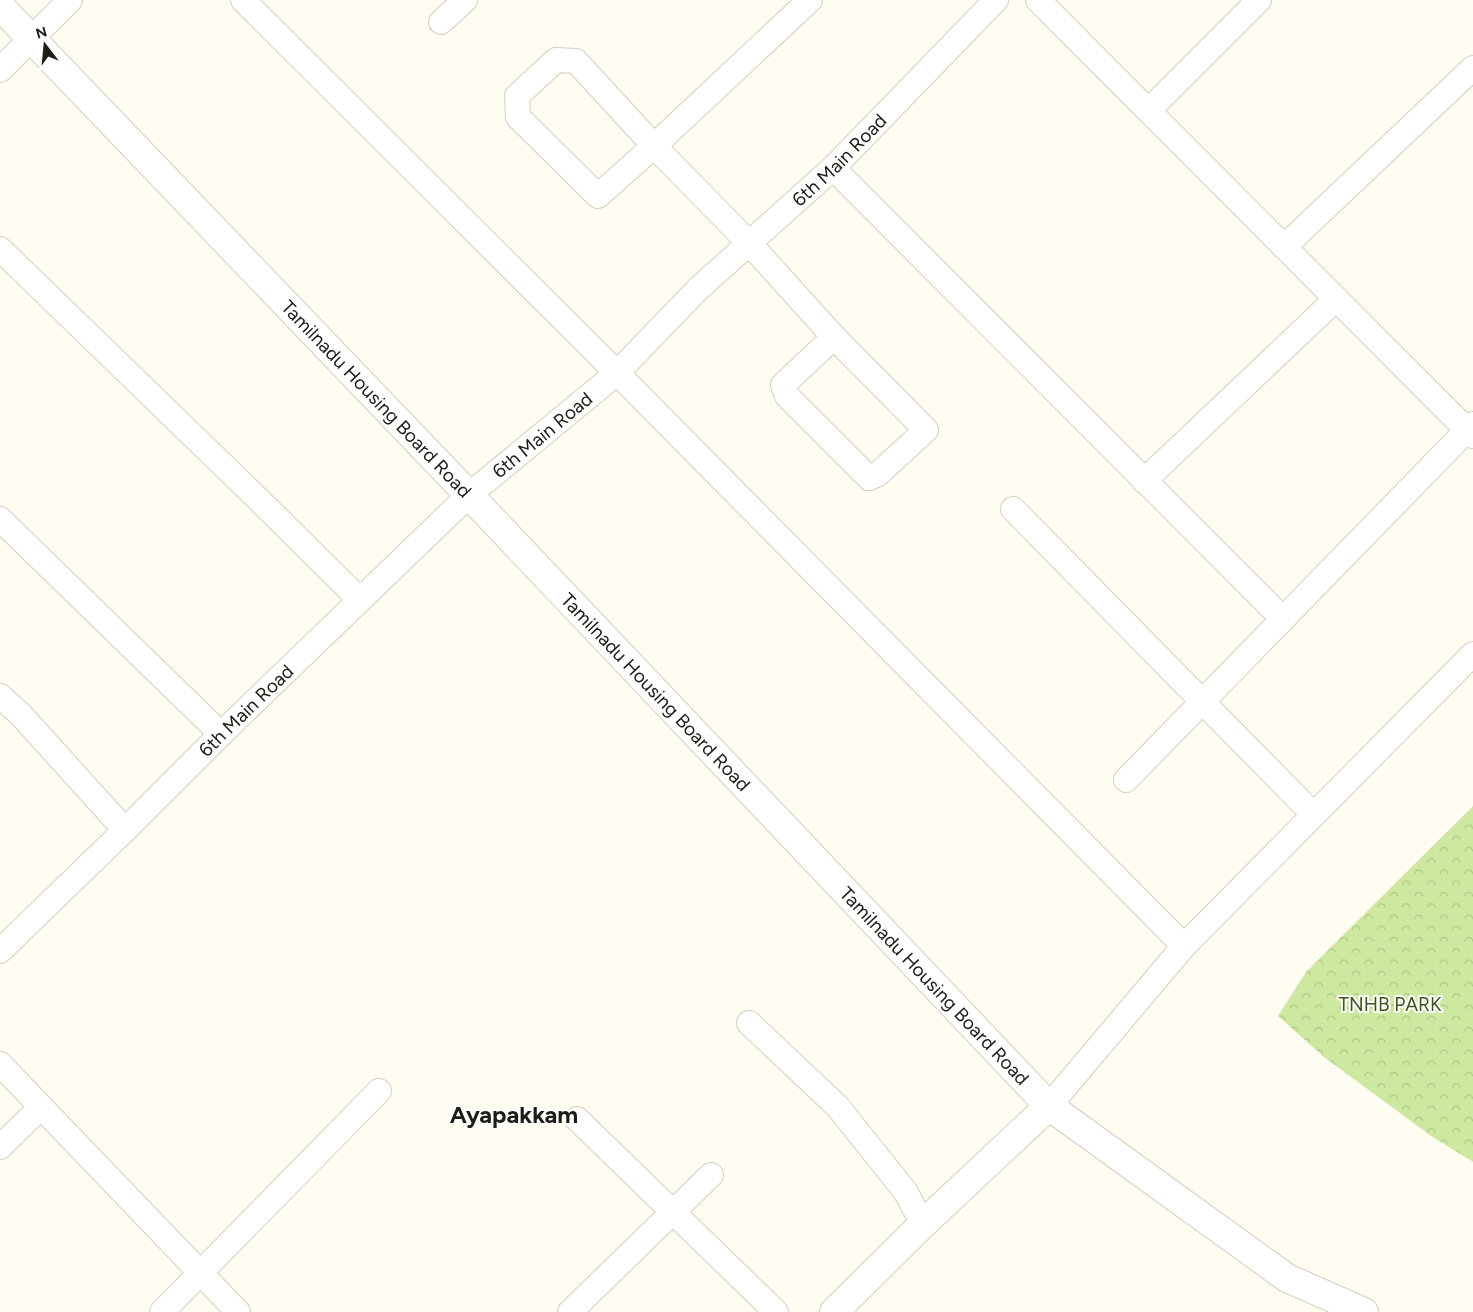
<svg xmlns="http://www.w3.org/2000/svg" width="1473" height="1312" viewBox="0 0 1473 1312" font-family="Figtree,sans-serif">
<style>
.park{fill:url(#park-crowns)}
.lines{fill:none;stroke-linecap:round;stroke-linejoin:round}
.street-casing{stroke:#d4cfbd;stroke-width:26}
.secondary-casing{stroke:#d4cfbd;stroke-width:30}
.street{stroke:#fff;stroke-width:24}
.secondary{stroke:#fff;stroke-width:28}
.labels{text-anchor:middle;dominant-baseline:central;stroke-width:4;stroke-linejoin:round;paint-order:stroke}
.street-label{font-size:19px;fill:#1e1c15;stroke:#fff}
.park-label{font-size:19px;fill:#405318;stroke:#fff}
.district-label{font-size:24px;font-weight:bold;fill:#1e1c15;stroke:#fff}
</style>
<defs>
<pattern id="park-crowns" width="20" height="18" patternUnits="userSpaceOnUse" patternTransform="scale(1.25)"><rect width="20" height="18" fill="#cce99f"/><path d="M2 6a3 3 0 1 1 6 0M12 15a3 3 0 1 1 6 0" fill="none" stroke="#afc788"/></pattern>
</defs>
<rect width="100%" height="100%" fill="#fffcf1"/>
<path class="park" d="M1473,806V1162L1431,1136L1324,1057L1278,1016L1306,972Z"/>
<g class="lines">
<g class="street-casing">
<g id="street">
<path d="M243,0L617,373L1184,946"/>
<path d="M810,0L654,146L598,196L518,117L517,96L556,60L576,61L654,146L750,244L834,337L783,385L787,396L869,478L878,474L926,430L834,337"/>
<path d="M1038,0L1473,436"/>
<path d="M441,22L465,0"/>
<path d="M0,70L70,0"/>
<path d="M1149,110L1259,0"/>
<path d="M833,168C983,318 1132,469 1282,618"/>
<path d="M1284,247L1473,68"/>
<path d="M0,249L257,498L360,600"/>
<path d="M1144,481L1336,299"/>
<path d="M1013,509L1313,814"/>
<path d="M0,519L221,734"/>
<path d="M0,696L21,715L125,830"/>
<path d="M1126,780L1473,424"/>
<path id="s1" d="M0,951L125,830L221,734L469,495L617,373L698,289L833,168L996,0"/>
<path d="M749,1023L838,1107L905,1191L923,1224"/>
<path d="M0,1064L238,1312"/>
<path d="M1049,1106L1184,946L1473,654"/>
<path d="M577,1119L776,1312"/>
<path d="M0,1147L41,1107"/>
<path d="M162,1312L379,1091"/>
<path d="M570,1312L711,1175"/>
</g>
</g>
<g class="secondary-casing">
<g id="secondary">
<path id="s2" d="M0,6L469,495L1049,1106L1287,1278L1364,1312"/>
<path d="M834,1312L923,1224L1049,1106"/>
</g>
</g>
<use href="#street" class="street"/>
<use href="#secondary" class="secondary"/>
</g>
<g class="labels">
<g class="street-label">
<text stroke="none"><textPath href="#s1" startOffset="1154">6th Main Road</textPath></text>
<text stroke="none"><textPath href="#s2" startOffset="544">Tamilnadu Housing Board Road</textPath></text>
<text stroke="none"><textPath href="#s1" startOffset="749">6th Main Road</textPath></text>
<text stroke="none"><textPath href="#s2" startOffset="949">Tamilnadu Housing Board Road</textPath></text>
<text stroke="none"><textPath href="#s1" startOffset="344">6th Main Road</textPath></text>
<text stroke="none"><textPath href="#s2" startOffset="1354">Tamilnadu Housing Board Road</textPath></text>
</g>
<g class="park-label">
<text x="1390" y="1004">TNHB PARK</text>
</g>
<g class="district-label">
<text x="514" y="1114">Ayapakkam</text>
</g>
</g>
<g transform="translate(45 45) rotate(344)" stroke="#ffffff" stroke-width="4" paint-order="stroke">
<path d="M0-4L9 19L0 12L-9 19Z" fill="#1e1c15"/>
<text y="-8" font-size="14" font-weight="bold" text-anchor="middle" fill="#1e1c15">N</text>
</g>
</svg>
